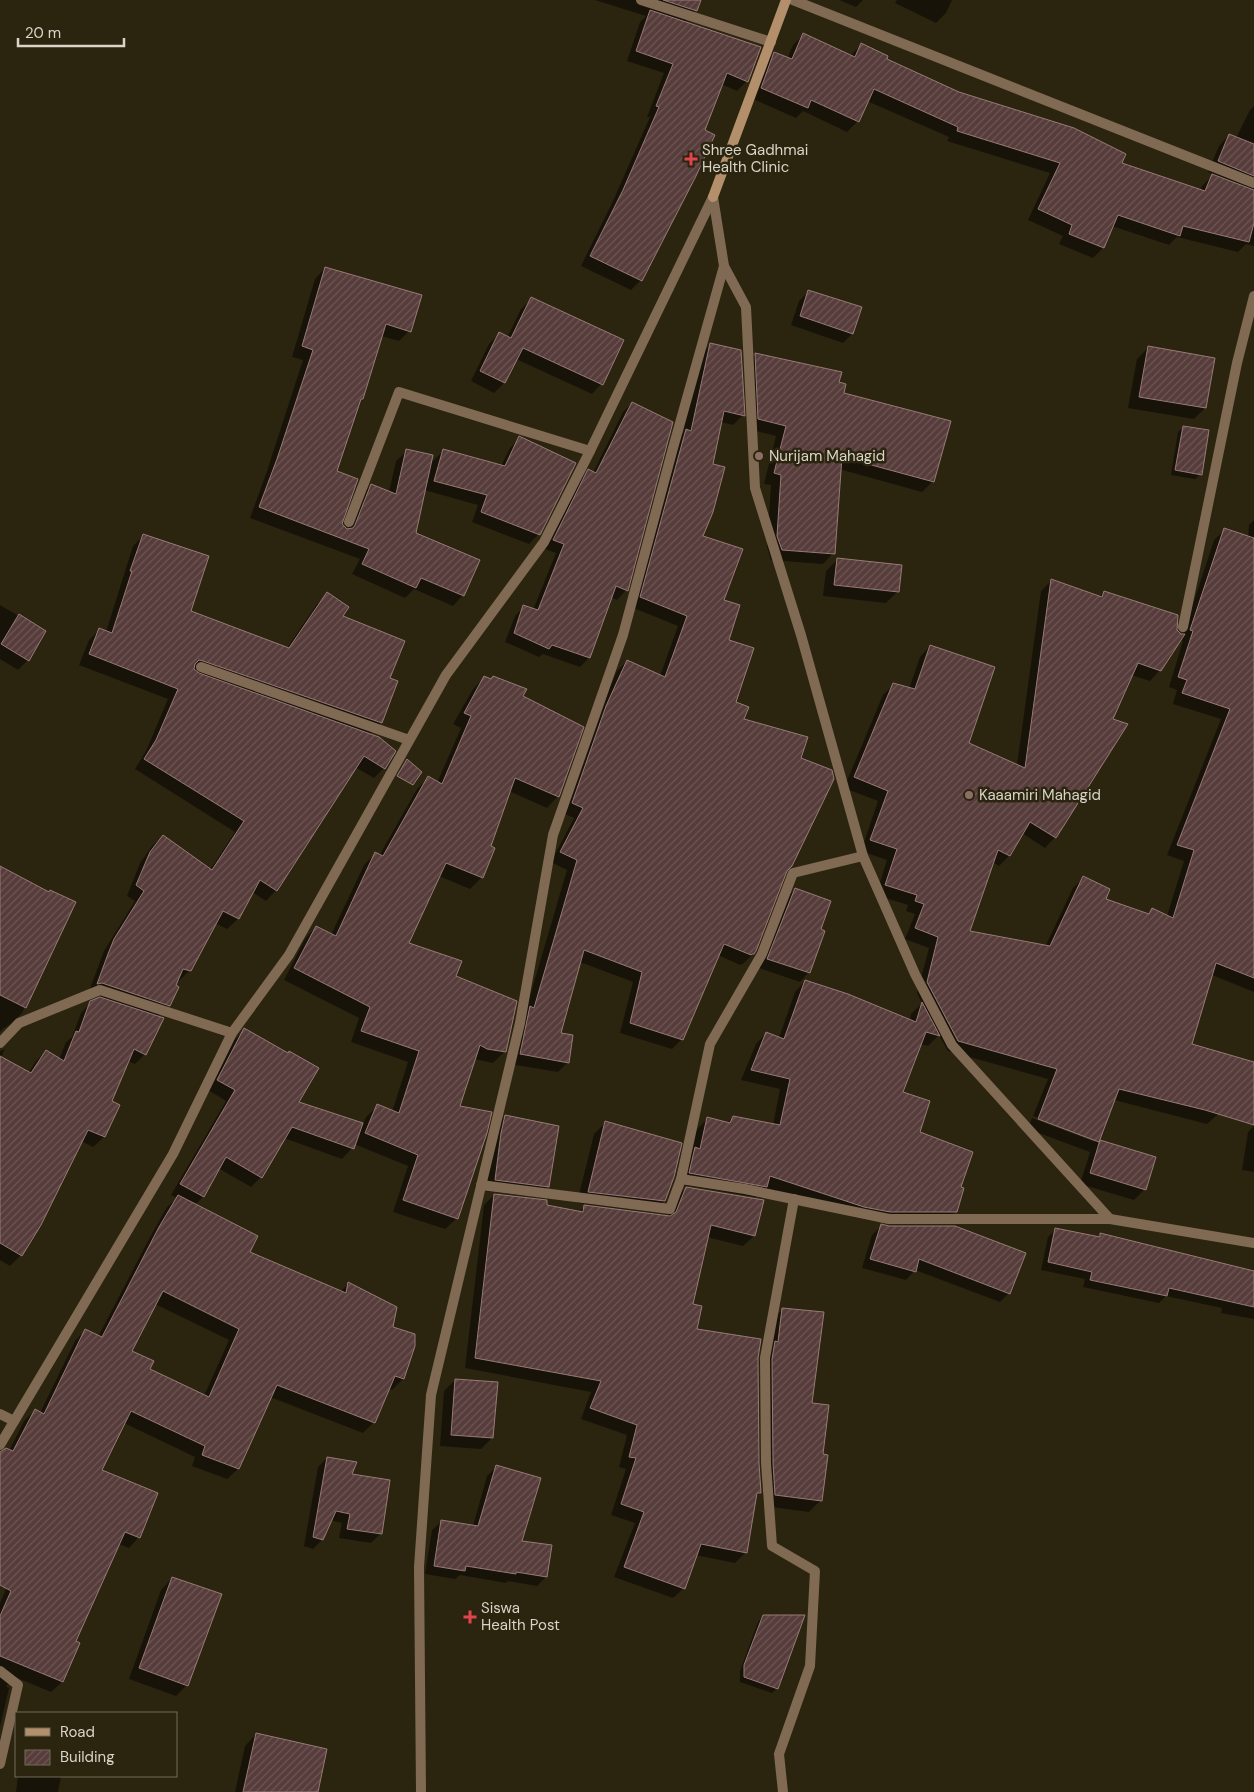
<svg xmlns="http://www.w3.org/2000/svg" width="1254" height="1792" viewBox="0 0 1254 1792" font-family="'DM Sans',sans-serif">
<style>
.shadow{fill:#0007;fill-rule:evenodd}
.building{fill:url(#building-hatch);stroke:#977a77;fill-rule:evenodd}
.lines{fill:none;stroke-linecap:round;stroke-linejoin:round}
.street{stroke:#806a53;stroke-width:10}
.secondary{stroke:#b3906b;stroke-width:10}
.health-dot{fill:#e0444e;stroke:#2b250f;stroke-width:2}
.education-dot{fill:#8d6e63;stroke:#2b250f;stroke-width:2}
.labels{text-anchor:middle;dominant-baseline:central;stroke-width:5;stroke-linejoin:round;paint-order:stroke}
.poi-label{font-size:15px;fill:#d8d4c7;stroke:#2b250f;text-anchor:start}
</style>
<defs>
<pattern id="building-hatch" width="6" height="6" patternUnits="userSpaceOnUse" patternTransform="scale(1.25)"><rect width="6" height="6" fill="#563c3a"/><path d="M-1 1l2-2M0 6l6-6M5 7l2-2" fill="none" stroke="#6e5755"/></pattern>
</defs>
<rect width="100%" height="100%" fill="#2b250f"/>
<g class="shadow">
<path d="M595,0H699L696,10L684,23L747,81L737,91L721,84L641,280L631,290L581,266L613,201L650,117H647L664,73L627,61L640,22L646,16Z"/>
<path d="M839,0H863L856,7Z"/>
<path d="M897,0H952L946,13L936,23L895,3Z"/>
<path d="M804,34L850,56L861,45L885,59L1120,164L1200,191L1202,186L1214,174L1208,172L1219,146L1229,135L1236,138L1250,110L1254,106V246L1246,244L1238,252L1177,237L1169,245L1112,226L1103,248L1093,258L1059,244L1063,236L1028,220L1050,173L947,141L949,137L867,101L858,121L847,132L803,111L796,118L751,98L764,64L774,54L787,59L793,45Z"/>
<path d="M325,268L409,331L399,341L381,336L361,399L359,401L335,472L343,528L348,529L361,496L371,485L389,492L396,461L407,451L430,464L443,451L501,466L510,448L520,438L539,534L529,544L472,522L478,505L424,490L415,534L463,595L453,606L414,589L405,598L352,574L360,559L250,518L267,471L303,360L292,357L315,279Z"/>
<path d="M809,291L860,308L852,334L843,343L791,325L799,301Z"/>
<path d="M531,299L622,341L601,384L592,394L516,359L504,383L494,393L471,381L489,344L499,334L507,338L521,309Z"/>
<path d="M711,344L743,415L733,425L721,422L712,465L701,536L723,600L734,702L743,719L800,759L785,871L753,954L743,964L740,965L718,955L682,1039L672,1049L620,1033L633,982L580,962L559,1034L568,1062L558,1072L510,1064L567,870L551,862L574,818L563,813L596,717L617,671L627,661L660,676L678,626L631,607L676,440L683,433L701,354Z"/>
<path d="M1148,348L1205,408L1194,419L1128,408L1137,359Z"/>
<path d="M756,354L837,383L842,394L933,481L922,492L839,469L833,553L823,564L771,560L767,547L771,485L764,484L776,436L748,429L745,365Z"/>
<path d="M632,403L672,423L626,590L617,600L611,597L589,658L580,667L543,654L539,657L505,642L515,616L524,607L533,610L556,553L545,549L580,480L589,471L593,473L623,412Z"/>
<path d="M1183,427L1201,474L1195,479L1171,475L1178,432Z"/>
<path d="M1254,520V992L1212,975L1191,1045L1218,1114L1207,1124L1114,1100L1097,1146L1101,1142L1145,1189L1134,1200L1080,1184L1090,1152L1028,1129L1032,1118L1095,1142V1139L1033,1116L1048,1079L948,1051L939,1035L928,1046L920,1044L901,1093L918,1133L959,1188L956,1211L945,1222H878L853,1217L764,1188L755,1197L679,1184L691,1152L697,1129L708,1118L727,1123L733,1117L773,1125L780,1089L741,1080L756,1044L766,1033L779,1038L795,992L805,981L910,1020L911,1014L922,1003L917,993L929,948L905,939L915,914L906,911L908,905L876,895L887,860L861,851L878,801L844,788L883,695L894,684L909,689L920,657L930,646L967,744L1017,765L1041,591L1051,581L1099,597L1104,592L1183,635L1214,540L1225,530L1248,538L1249,525ZM1179,640L1183,641L1169,687L1177,690L1173,704L1221,719L1167,855L1184,861L1167,916L1152,910L1147,915L1105,899L1083,878L1073,888L1045,947L969,932L992,862L999,866L1009,856L1022,833L1045,848L1055,837L1131,675L1150,681L1160,670Z"/>
<path d="M143,536L189,612L287,648L317,604L327,594L342,617L388,679L381,723L369,735L384,768L374,778L355,767L276,890L266,901L252,892L238,919L227,929L215,923L190,970L179,981L177,980L169,1005L157,1017L145,1054L135,1064L128,1061L111,1102L119,1106L104,1137L93,1147L67,1134L11,1101L36,1061L46,1051L59,1060L66,1042L72,1037L81,1013L91,1002L104,997L88,994L104,951L135,901L127,896L140,863L152,846L163,836L210,870L235,832L135,769L146,751L168,699L79,665L89,640L100,629L106,632L133,546Z"/>
<path d="M837,560L898,591L886,603L823,596L826,571Z"/>
<path d="M0,605L44,631L28,660L18,670L0,659Z"/>
<path d="M484,678L521,696L558,796L547,808L509,791L489,846L482,877L470,889L439,876L408,944L455,977L505,1051L493,1063L474,1059L459,1107L457,1218L445,1229L393,1212L408,1166L354,1144L352,1148L342,1159L284,1138L261,1177L251,1187L218,1168L203,1197L195,1205L248,1252L340,1292L349,1283L392,1327L414,1346L403,1379L392,1390L388,1388L374,1422L363,1433L270,1397L238,1469L227,1479L192,1466L195,1457L124,1423L100,1471L139,1537L129,1548L119,1544L75,1642L78,1643L62,1682L51,1692L15,1677L6,1686L9,1688L0,1727V1603L44,1497L0,1504V1456L9,1451L24,1421L35,1410L40,1413L75,1341L85,1330L98,1337L149,1239L167,1207L177,1198L171,1195L226,1101L208,1090L234,1040L245,1030L297,1103L363,1125L366,1117L378,1106L392,1112L408,1062L351,1042L359,1018L284,980L305,939L316,927L331,935L364,865L375,854L379,856L417,789L428,778L437,783L461,728L453,724L473,689ZM155,1304L229,1340L204,1396L148,1370L130,1351Z"/>
<path d="M0,868L48,893L74,903L22,1013L11,1024L4,1028L0,1032Z"/>
<path d="M795,889L820,930L809,972L800,982L759,968L786,899Z"/>
<path d="M5,1049L0,1059V1051Z"/>
<path d="M505,1116L548,1186L537,1197L485,1191L494,1128Z"/>
<path d="M0,1121L21,1255L10,1266L0,1260Z"/>
<path d="M606,1122L664,1201L653,1212L577,1203L594,1134Z"/>
<path d="M1254,1126V1172L1242,1170L1248,1132Z"/>
<path d="M686,1188L754,1236L743,1246L707,1237L692,1305L696,1330L757,1358L758,1463L760,1493L755,1497L746,1552L735,1563L695,1555L684,1588L673,1598L614,1577L635,1523L611,1515L626,1469L619,1467L627,1435L581,1419L591,1392L465,1368L484,1205L494,1195L579,1212L585,1206L668,1217L675,1199Z"/>
<path d="M881,1226L1009,1293L1000,1302L915,1270L906,1280L862,1268L872,1235Z"/>
<path d="M1056,1229L1098,1238L1101,1235L1254,1272V1319L1221,1313L1222,1308L1166,1296L1159,1303L1083,1287L1085,1279L1041,1270L1048,1237Z"/>
<path d="M783,1309L811,1404L822,1455L821,1500L809,1512L764,1506L762,1475L772,1320Z"/>
<path d="M455,1380L492,1438L481,1449L440,1446L444,1391Z"/>
<path d="M327,1458L350,1475L389,1481L380,1534L371,1543L339,1538L342,1523L330,1520L322,1540L313,1549L304,1546L318,1467Z"/>
<path d="M496,1467L520,1542L546,1577L537,1586L508,1581L506,1583L460,1575L455,1579L425,1574L432,1530L442,1521L473,1526L487,1476Z"/>
<path d="M172,1578L187,1685L176,1696L129,1679L161,1590Z"/>
<path d="M763,1616L777,1688L772,1693L740,1682V1671L758,1622Z"/>
<path d="M256,1734L316,1792H235L245,1746Z"/>
<path d="M18,1776H61L58,1792H16Z"/>
</g>
<g class="building">
<path d="M663,0H701L697,11Z"/>
<path d="M650,10L761,47L748,82L727,73L705,130L715,135L696,176L642,281L590,256L623,190L659,107L656,106L673,64L636,51Z"/>
<path d="M803,33L855,57L861,43L888,56L887,59L959,92L1074,128L1126,154L1122,163L1205,191L1212,174L1254,190V223L1249,242L1183,226L1180,236L1118,215L1104,248L1069,234L1072,225L1038,209L1060,163L957,131L958,127L874,89L859,122L811,100L808,108L761,88L774,52L792,59Z"/>
<path d="M1229,134L1254,144V176L1218,161Z"/>
<path d="M325,267L422,295L411,332L386,324L363,399H361L337,471L358,479L342,524L347,529L353,528L355,525L371,484L396,494L406,449L433,455L416,533L480,560L464,596L421,578L416,588L362,564L369,549L259,507L277,459L313,350L302,346Z"/>
<path d="M808,290L862,307L853,334L800,316Z"/>
<path d="M531,297L624,340L603,385L523,348L505,383L480,371L499,332L511,338Z"/>
<path d="M710,343L741,350L745,416L724,411L713,464L725,467L713,512L703,536L743,549L724,600L740,605L729,640L754,648L736,702L749,707L744,719L808,737L801,758L832,770L834,779L792,866L787,871L756,951L754,954H752L751,955L724,944L683,1040L630,1023L642,972L584,950L561,1033L573,1035L569,1063L520,1054L530,1006L534,1008L577,860L560,852L583,808L572,803L606,706L627,660L665,677L687,616L640,597L686,429L691,431Z"/>
<path d="M1148,346L1215,358L1206,408L1139,397Z"/>
<path d="M755,353L842,372L839,382L846,384L844,393L951,421L934,482L842,457L835,554L782,550L777,536L781,475L774,473L786,426L758,419Z"/>
<path d="M632,402L673,422L628,591L616,586L590,658L552,645L549,649L514,633L523,605L538,610L564,544L553,540L588,469L596,473Z"/>
<path d="M1183,426L1209,430L1202,475L1175,470Z"/>
<path d="M519,436L576,463L540,535L481,512L487,495L434,481L443,449L505,466Z"/>
<path d="M1224,528L1254,538V978L1216,963L1192,1044L1254,1062V1125L1205,1110L1119,1089L1099,1142L1038,1119L1057,1069L958,1041L927,982L938,937L915,928L924,904L915,901L917,895L885,885L897,849L870,840L888,791L854,777L893,683L915,689L930,645L995,667L969,743L1025,768L1051,579L1102,597L1104,591L1178,615L1177,630L1181,634H1185L1161,671L1138,663L1113,719L1128,724L1056,838L1030,822L1010,856L998,850L970,931L1050,946L1083,876L1110,889L1106,899L1149,914L1152,908L1173,918L1194,850L1177,845L1230,709L1182,693L1187,680L1178,677L1193,631L1190,630Z"/>
<path d="M143,534L209,556L191,611L289,648L327,592L349,607L343,616L405,641L390,678L398,681L382,723L203,661L199,660L195,664L194,669L199,673L379,737L396,751L385,769L364,756L277,891L260,880L239,919L223,911L191,971L183,969L176,985L179,987L170,1006L102,983L97,984L108,954L114,939L144,891L136,885L150,852L163,835L212,870L244,821L144,759L156,740L178,689L89,654L99,628L112,633L132,571H130Z"/>
<path d="M837,558L902,565L899,592L834,585Z"/>
<path d="M19,614L46,631L29,661L1,644Z"/>
<path d="M484,676L491,679L493,676L527,689L523,696L584,727L559,797L515,778L491,846L495,848L483,878L446,863L409,943L462,961L456,976L517,1001L506,1052L487,1049L480,1045L460,1106L492,1112L487,1133L458,1219L403,1200L418,1155L365,1133L377,1104L399,1113L419,1051L361,1031L370,1007L294,968L316,926L336,936L375,852L383,856L428,776L442,784L471,716L464,713Z"/>
<path d="M407,759L422,772L413,785L397,776Z"/>
<path d="M0,866L49,892L50,890L76,902L26,1008L0,995Z"/>
<path d="M795,888L831,901L821,929L825,931L810,973L767,959Z"/>
<path d="M805,980L848,994L916,1022L922,1002L940,1036L926,1032L903,1092L930,1101L920,1132L973,1152L961,1187L964,1188L957,1212H890L864,1207L770,1176L767,1187L689,1173L695,1147L700,1149L707,1117L730,1123L733,1116L780,1125L790,1079L751,1070L766,1032L784,1039Z"/>
<path d="M100,997L164,1018L146,1055L134,1049L112,1101L120,1105L105,1137L88,1130L41,1225L22,1256L0,1243V1056L31,1073L46,1050L64,1061L76,1031L79,1032L90,1001Z"/>
<path d="M244,1028L288,1053L289,1051L319,1068L299,1102L363,1123L354,1149L292,1127L262,1178L226,1157L204,1197L180,1184L235,1090L217,1080Z"/>
<path d="M505,1115L559,1126L549,1187L495,1180L501,1133Z"/>
<path d="M605,1121L682,1143L674,1177L665,1201L588,1192Z"/>
<path d="M1100,1140L1156,1157L1146,1190L1090,1173Z"/>
<path d="M686,1187L764,1200L755,1236L711,1225L693,1304L702,1306L697,1329L761,1339L758,1358L759,1463L761,1493H757L747,1553L701,1544L685,1589L624,1567L644,1512L621,1504L636,1458L629,1457L637,1425L590,1408L601,1381L475,1358L494,1194L547,1200V1205L583,1212L584,1205L670,1216L676,1212Z"/>
<path d="M178,1195L258,1236L250,1252L346,1293L348,1282L397,1307L393,1327L415,1334V1346L404,1379L395,1376L375,1423L277,1385L239,1469L202,1455L205,1446L131,1411L102,1470L158,1493L140,1538L125,1532L76,1641L80,1643L63,1682L0,1656V1616L11,1591L0,1585V1452L6,1448L13,1451L35,1409L44,1414L85,1329L102,1337L159,1227ZM163,1291L239,1329L209,1397L150,1369L154,1361L132,1351Z"/>
<path d="M881,1224L889,1226H955L1026,1253L1010,1294L919,1259L916,1272L870,1259Z"/>
<path d="M1055,1228L1100,1237V1233L1254,1271V1307L1169,1288L1167,1296L1090,1280L1092,1272L1048,1262Z"/>
<path d="M782,1308L824,1312L812,1403L829,1405L823,1454L828,1455L822,1501L775,1495L773,1463L772,1359L775,1341L778,1342Z"/>
<path d="M455,1379L498,1382L493,1438L451,1435Z"/>
<path d="M327,1457L357,1462L352,1474L390,1480L382,1534L347,1529L350,1514L336,1511L323,1540L313,1537Z"/>
<path d="M496,1465L541,1478L522,1541L552,1545L547,1577L516,1572V1574L466,1566L465,1571L434,1566L441,1520L478,1526Z"/>
<path d="M172,1577L222,1594L188,1686L139,1668Z"/>
<path d="M763,1615H805L778,1689L744,1677V1665Z"/>
<path d="M256,1733L327,1749L318,1792H243Z"/>
</g>
<g class="lines">
<g class="street">
<path d="M641,0L771,42"/>
<path d="M793,0L1254,183"/>
<path d="M713,197L724,266L746,307L755,488L801,635L863,856L915,974L952,1045L1110,1219"/>
<path d="M349,522L399,392L590,451"/>
<path d="M1183,627L1237,363L1254,296"/>
<path d="M201,667L409,740"/>
<path d="M0,1043L19,1023L100,990L232,1033"/>
<path d="M681,1179L745,1189L889,1219H1110L1254,1243"/>
<path d="M481,1185L670,1209L681,1179L710,1044L762,954L793,873L863,856"/>
<path d="M0,1414L14,1421"/>
<path d="M0,1445L173,1154L232,1033L289,955L446,675L544,542L590,451L713,197"/>
<path d="M0,1671L18,1685L0,1764"/>
<path d="M421,1792L419,1567L431,1395L520,1023L553,835L623,635L673,448L724,266"/>
<path d="M783,1792L779,1754L810,1666L815,1571L772,1546L766,1463L765,1358L794,1199"/>
</g>
<path class="secondary" d="M713,197L786,0"/>
</g>
<g class="health-dot">
<path d="M688.5 151.5h5v5h5v5h-5v5h-5v-5h-5v-5h5z"/>
<path d="M467.5 1609.5h5v5h5v5h-5v5h-5v-5h-5v-5h5z"/>
</g>
<g class="education-dot">
<circle cx="759" cy="456" r="5"/>
<circle cx="969" cy="795" r="5"/>
</g>
<g class="labels">
<g class="poi-label">
<text x="702" y="150">Shree Gadhmai<tspan x="702" dy="17">Health Clinic</tspan></text>
<text x="769" y="456">Nurijam Mahagid</text>
<text x="979" y="795">Kaaamiri Mahagid</text>
<text x="481" y="1608">Siswa<tspan x="481" dy="17">Health Post</tspan></text>
</g>
</g>
<rect x="15" y="1712" width="162" height="65" fill="#2b250f" stroke="#706b59"/>
<rect x="25" y="1728" width="25" height="8" fill="#b3906b" stroke="#706b59"/>
<text x="60" y="1737" font-size="15" fill="#d8d4c7">Road</text>
<rect x="25" y="1750" width="25" height="15" fill="url(#building-hatch)" stroke="#706b59"/>
<text x="60" y="1762" font-size="15" fill="#d8d4c7">Building</text>
<path d="M18 38v8h106v-8" fill="none" stroke="#d8d4c7" stroke-width="2.5"/>
<text x="25" y="38" font-size="15" fill="#d8d4c7" stroke="#2b250f" stroke-width="4" paint-order="stroke">20 m</text>
</svg>
